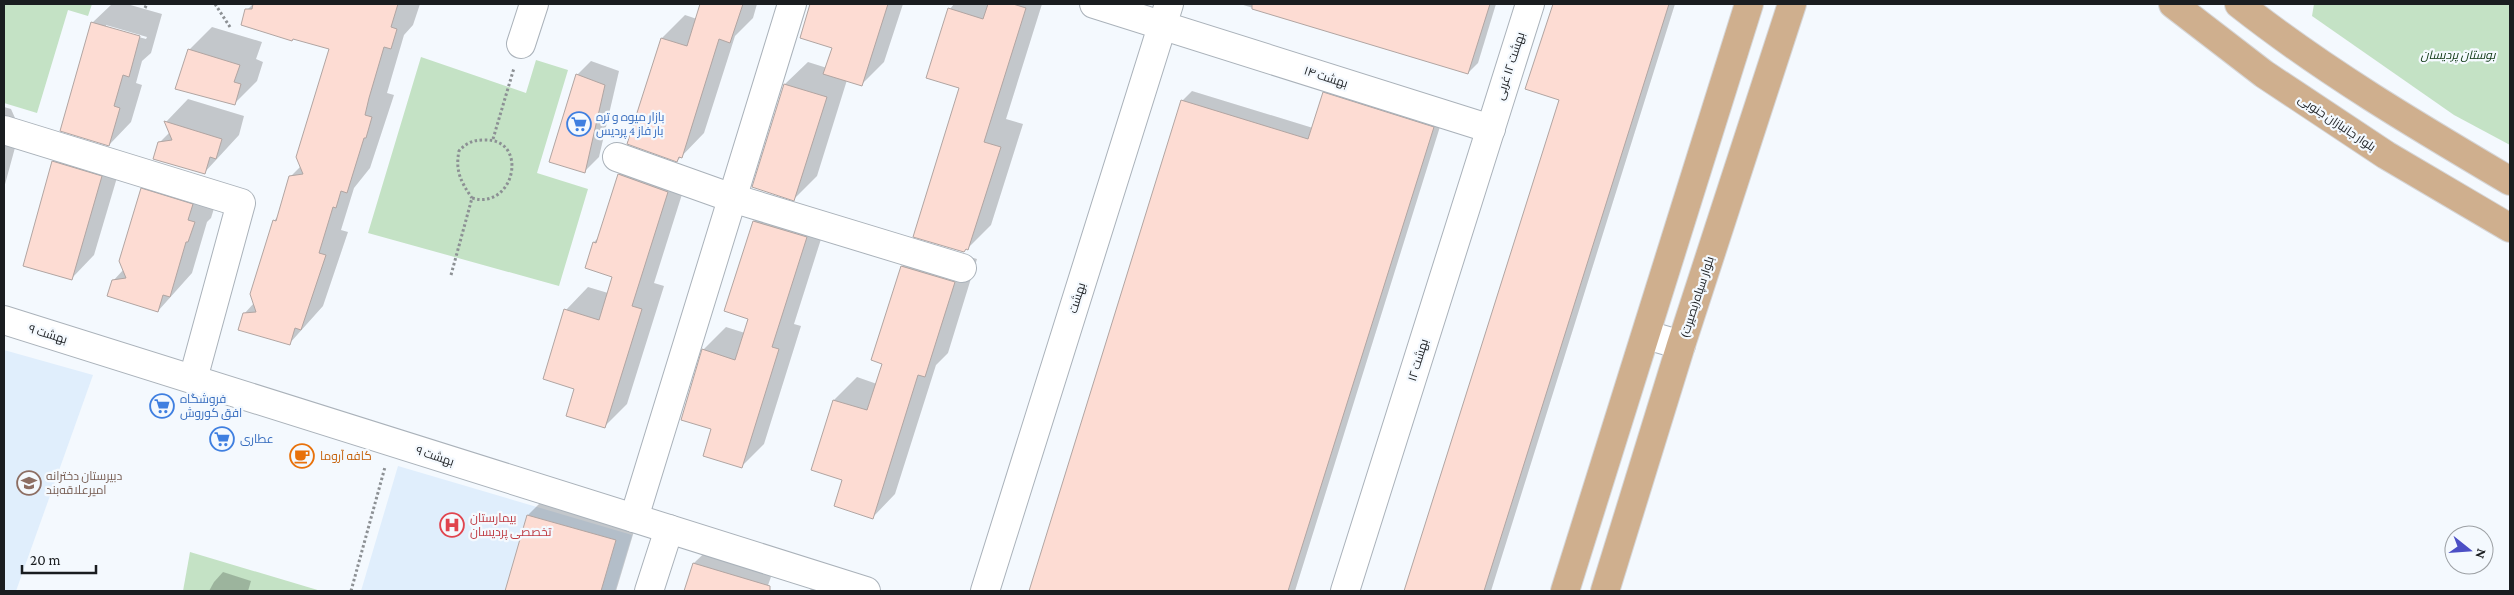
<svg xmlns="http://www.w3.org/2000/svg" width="2514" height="595" viewBox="0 0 2514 595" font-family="'Crimson Pro',Cairo,serif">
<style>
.built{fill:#e0eefc}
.green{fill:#c4e2c5}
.shadow{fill:#0003;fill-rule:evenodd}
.building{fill:#fddcd3;stroke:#b1a5a2}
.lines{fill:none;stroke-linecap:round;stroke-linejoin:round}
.minor-casing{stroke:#aab2ba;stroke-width:30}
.major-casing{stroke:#d6d6d7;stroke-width:30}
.path{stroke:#8c9094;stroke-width:3;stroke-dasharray:2.5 2.5;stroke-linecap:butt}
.minor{stroke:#fff;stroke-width:28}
.major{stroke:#cfaf8e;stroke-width:28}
.labels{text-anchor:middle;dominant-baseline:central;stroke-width:4.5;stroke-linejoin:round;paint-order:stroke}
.park-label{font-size:12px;font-style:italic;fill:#0c3511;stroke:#f4f9fe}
.street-label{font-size:12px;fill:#1a1d20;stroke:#f4f9fe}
.shop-label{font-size:12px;fill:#366cbe;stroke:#f4f9fe;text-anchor:start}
.food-label{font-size:12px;fill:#c56008;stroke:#f4f9fe;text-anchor:start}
.education-label{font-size:12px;fill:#785e54;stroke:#f4f9fe;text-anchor:start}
.health-label{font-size:12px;fill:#be3a42;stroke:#f4f9fe;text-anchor:start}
</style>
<rect width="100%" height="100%" fill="#f4f9fe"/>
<g class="built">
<path d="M4,350L93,375L16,591H4Z"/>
<path d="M398,466L632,535L615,591H601L616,540L527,515L505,591H361Z"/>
</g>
<g class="green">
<path d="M4,4H92L88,16L68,10L37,113L4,103Z"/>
<path d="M2314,4H2510V145L2454,115L2312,16Z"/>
<path d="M421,57L526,93L536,60L568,70L537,173L588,189L559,286L368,233Z"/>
<path d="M190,552L321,591H183Z"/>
</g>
<g class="shadow">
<path d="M112,4H127L162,14L151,53L142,61L136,83L142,85L131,122L109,145L92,23ZM106,25L147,37L146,39L106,28Z"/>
<path d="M253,4H420L413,25L404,35L387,93L394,95L370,168L354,188L341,230L348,232L323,306L289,344L244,314L254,303L274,221L278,216L290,177L301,166L331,48L247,10Z"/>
<path d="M701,4H757L753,18L735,36L704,133L677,161L629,143L662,38L685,15L697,19Z"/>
<path d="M812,4H903L884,62L861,85L847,80L817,176L794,199L785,84L808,62L827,68L833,47L801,37Z"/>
<path d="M954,4H1042L1006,119L1023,124L991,225L968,248L960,88L950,9Z"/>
<path d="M1240,4H1496L1478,63L1468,73Z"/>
<path d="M1553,4H1675L1491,591H1405L1560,99L1526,88Z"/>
<path d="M212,27L262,42L256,59L263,62L257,81L234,104L189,50Z"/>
<path d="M591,61L619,71L599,157L584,172L577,75Z"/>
<path d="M1334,83L1443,117L1295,591H1030L1182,101L1192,91L1313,128L1324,93Z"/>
<path d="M188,99L244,116L239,135L204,173L159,143L170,132L166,122Z"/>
<path d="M4,107L11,109L15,118L22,122L4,188Z"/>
<path d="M76,139L124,154L94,255L72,278L54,162Z"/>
<path d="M642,152L690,169L654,283L664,286L627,404L604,427L576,389L566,310L588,287L608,293L613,276L586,267L594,242L599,237L619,175Z"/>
<path d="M165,166L217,199L211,218L207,222L192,273L158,311L113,281L124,269L142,189Z"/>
<path d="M777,198L829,214L794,324L801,326L764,444L741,467L713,429L703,350L726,327L745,333L750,318L754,221Z"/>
<path d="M925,244L977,259L948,353L936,365L895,494L873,517L844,479L812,469L834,400L857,377L877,384L884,363L902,266Z"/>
<path d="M551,492L638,518L616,591H506L528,515Z"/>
<path d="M717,541L772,574L766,591H685L694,563Z"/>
<path d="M223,572L251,581L248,591H209L214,582Z"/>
<path d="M825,575L864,591H809Z"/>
</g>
<g class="building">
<path d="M253,4H398L391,27L397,29L391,49L384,47L369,98L365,115L372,117L366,138H364L347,193L341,191L336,208L333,207L319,253L326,255L301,330L295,328L290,345L238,330L243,313L256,312L250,294L273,220L276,221L289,176L303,174L296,157L329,49L293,39L292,41L241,25L245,9H252Z"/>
<path d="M700,4H743L730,43L719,39L682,158L679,157L677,162L627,144L661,38L687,46Z"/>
<path d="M810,4H888L862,86L823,74L832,48L800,38Z"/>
<path d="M988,4H1013L1026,8L984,142L1001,147L968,250L966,249L964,252L913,237L959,88L926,78L948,8L983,19Z"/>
<path d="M1252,4H1490L1468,74L1252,9Z"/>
<path d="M1553,4H1669L1484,591H1404L1559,100L1525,89Z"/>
<path d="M91,22L140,36L129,77L123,75L114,106L120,108L109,146L60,131Z"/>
<path d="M188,49L240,65L234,82L241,84L235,105L175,89Z"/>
<path d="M576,74L605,85L585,173L549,162Z"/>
<path d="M784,84L827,97L794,201L752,187Z"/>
<path d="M1323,92L1434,127L1288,591H1029L1181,100L1308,139Z"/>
<path d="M164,121L222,139L216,159L210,157L205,174L153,159L158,142L172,140Z"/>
<path d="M52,161L102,176L72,280L23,266Z"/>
<path d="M618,174L668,192L632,306L642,309L605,428L566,416L574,389L543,379L564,309L599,320L612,277L585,268L593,242L596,243Z"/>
<path d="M141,188L193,204L188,220L195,222L188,242H186L170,297L163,295L158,312L107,296L112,280L126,278L119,261Z"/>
<path d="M753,221L807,237L772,347L779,349L742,468L703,456L711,429L681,420L702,349L735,360L748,319L724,311Z"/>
<path d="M901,266L955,282L925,377L918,375L873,519L834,506L842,480L811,470L833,400L867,410L882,364L871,360Z"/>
<path d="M527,515L616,540L601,591H505Z"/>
<path d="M693,563L770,586V591H684Z"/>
</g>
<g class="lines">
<g class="minor-casing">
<g id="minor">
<path d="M1094,4L1491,129"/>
<path d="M521,44L534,4"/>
<path d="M4,130L241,203L193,379"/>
<path d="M617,157L732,198L962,268"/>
<path d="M4,320L866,591"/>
<path d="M1647,335L1681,345"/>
<path d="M634,518L792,4"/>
<path d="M649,591L669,529"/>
<path d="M985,591L1169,4"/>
<path d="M1345,591L1530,4"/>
</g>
</g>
<g class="major-casing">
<g id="major">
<path d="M2173,4L2264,74L2386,155L2510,228"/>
<path d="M2239,4C2324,71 2417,126 2510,181"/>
<path d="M1565,591L1749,4"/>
<path d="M1605,591L1681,345L1792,4"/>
</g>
</g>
<g class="path">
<path d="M215,4L230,27"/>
<path d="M145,8L147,4"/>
<path d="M493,139L514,68"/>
<path d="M451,275L472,198C515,211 530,137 483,140C473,140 466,143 459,151C455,171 461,182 472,198"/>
<path d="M351,591L385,467"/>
</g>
<use href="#minor" class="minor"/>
<use href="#major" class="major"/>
</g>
<defs>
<g id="supermarket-ring" transform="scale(1.25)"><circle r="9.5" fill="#f4f9fe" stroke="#3f7fe0" stroke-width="1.5"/><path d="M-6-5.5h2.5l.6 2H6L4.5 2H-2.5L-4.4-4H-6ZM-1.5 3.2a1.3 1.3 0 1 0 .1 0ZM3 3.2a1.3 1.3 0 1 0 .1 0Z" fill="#3f7fe0"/></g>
<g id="cafe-ring" transform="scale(1.25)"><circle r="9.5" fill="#f4f9fe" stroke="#e8710a" stroke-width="1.5"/><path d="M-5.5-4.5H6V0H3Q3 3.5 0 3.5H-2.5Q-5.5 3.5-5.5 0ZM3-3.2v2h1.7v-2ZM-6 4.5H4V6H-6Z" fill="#e8710a"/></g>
<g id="school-ring" transform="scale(1.25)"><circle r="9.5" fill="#f4f9fe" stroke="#8d6e63" stroke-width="1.5"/><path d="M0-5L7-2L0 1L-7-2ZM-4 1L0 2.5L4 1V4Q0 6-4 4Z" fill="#8d6e63"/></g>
<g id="hospital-ring" transform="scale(1.25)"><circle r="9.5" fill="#f4f9fe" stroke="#e0444e" stroke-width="1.5"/><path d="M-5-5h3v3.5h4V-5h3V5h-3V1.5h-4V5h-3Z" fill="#e0444e"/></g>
</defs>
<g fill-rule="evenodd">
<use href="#supermarket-ring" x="579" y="124"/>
<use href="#supermarket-ring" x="162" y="406"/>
<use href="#supermarket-ring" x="222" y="439"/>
<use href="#cafe-ring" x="302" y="456"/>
<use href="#school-ring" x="29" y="483"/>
<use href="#hospital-ring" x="452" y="525"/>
</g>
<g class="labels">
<g class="park-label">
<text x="2458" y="55">بوستان پردیسان</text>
</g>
<g class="street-label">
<text transform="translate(1510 66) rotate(-72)">بهشت ۱۲ غربی</text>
<text transform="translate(1326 77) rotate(18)">بهشت ۱۴</text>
<text transform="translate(2337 123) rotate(34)">بلوار جانبازان جنوبی</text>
<text transform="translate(1697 297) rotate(-72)">بلوار سپاه(بصیرت)</text>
<text transform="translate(1077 298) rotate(-73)">بهشت</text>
<text transform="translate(48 334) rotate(17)">بهشت ۹</text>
<text transform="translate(1418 360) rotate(-73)">بهشت ۱۲</text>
<text transform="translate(435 456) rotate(18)">بهشت ۹</text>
</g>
<g class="shop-label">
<text x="596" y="117">بازار میوه و تره<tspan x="596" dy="14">بار فاز 4 پردیس</tspan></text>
<text x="180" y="399">فروشگاه<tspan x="180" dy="14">افق کوروش</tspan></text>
<text x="240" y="439">عطاری</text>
</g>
<g class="food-label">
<text x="320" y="456">کافه آروما</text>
</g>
<g class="education-label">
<text x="46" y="476">دبیرستان دخترانه<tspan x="46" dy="14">امیرعلاقه‌بند</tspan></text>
</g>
<g class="health-label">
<text x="470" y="518">بیمارستان<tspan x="470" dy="14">تخصصی پردیسان</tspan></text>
</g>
</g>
<rect width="2514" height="595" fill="none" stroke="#1a1d20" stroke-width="10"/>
<g transform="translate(2469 550) rotate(107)"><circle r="24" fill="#f4f9fe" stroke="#9da1a5"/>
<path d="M0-4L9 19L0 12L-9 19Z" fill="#4c4fc5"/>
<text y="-8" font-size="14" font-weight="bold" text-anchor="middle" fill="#1a1d20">N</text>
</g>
<path d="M22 565v8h74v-8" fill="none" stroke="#1a1d20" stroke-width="2.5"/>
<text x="30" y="565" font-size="15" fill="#1a1d20" stroke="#f4f9fe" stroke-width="4" paint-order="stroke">20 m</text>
</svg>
